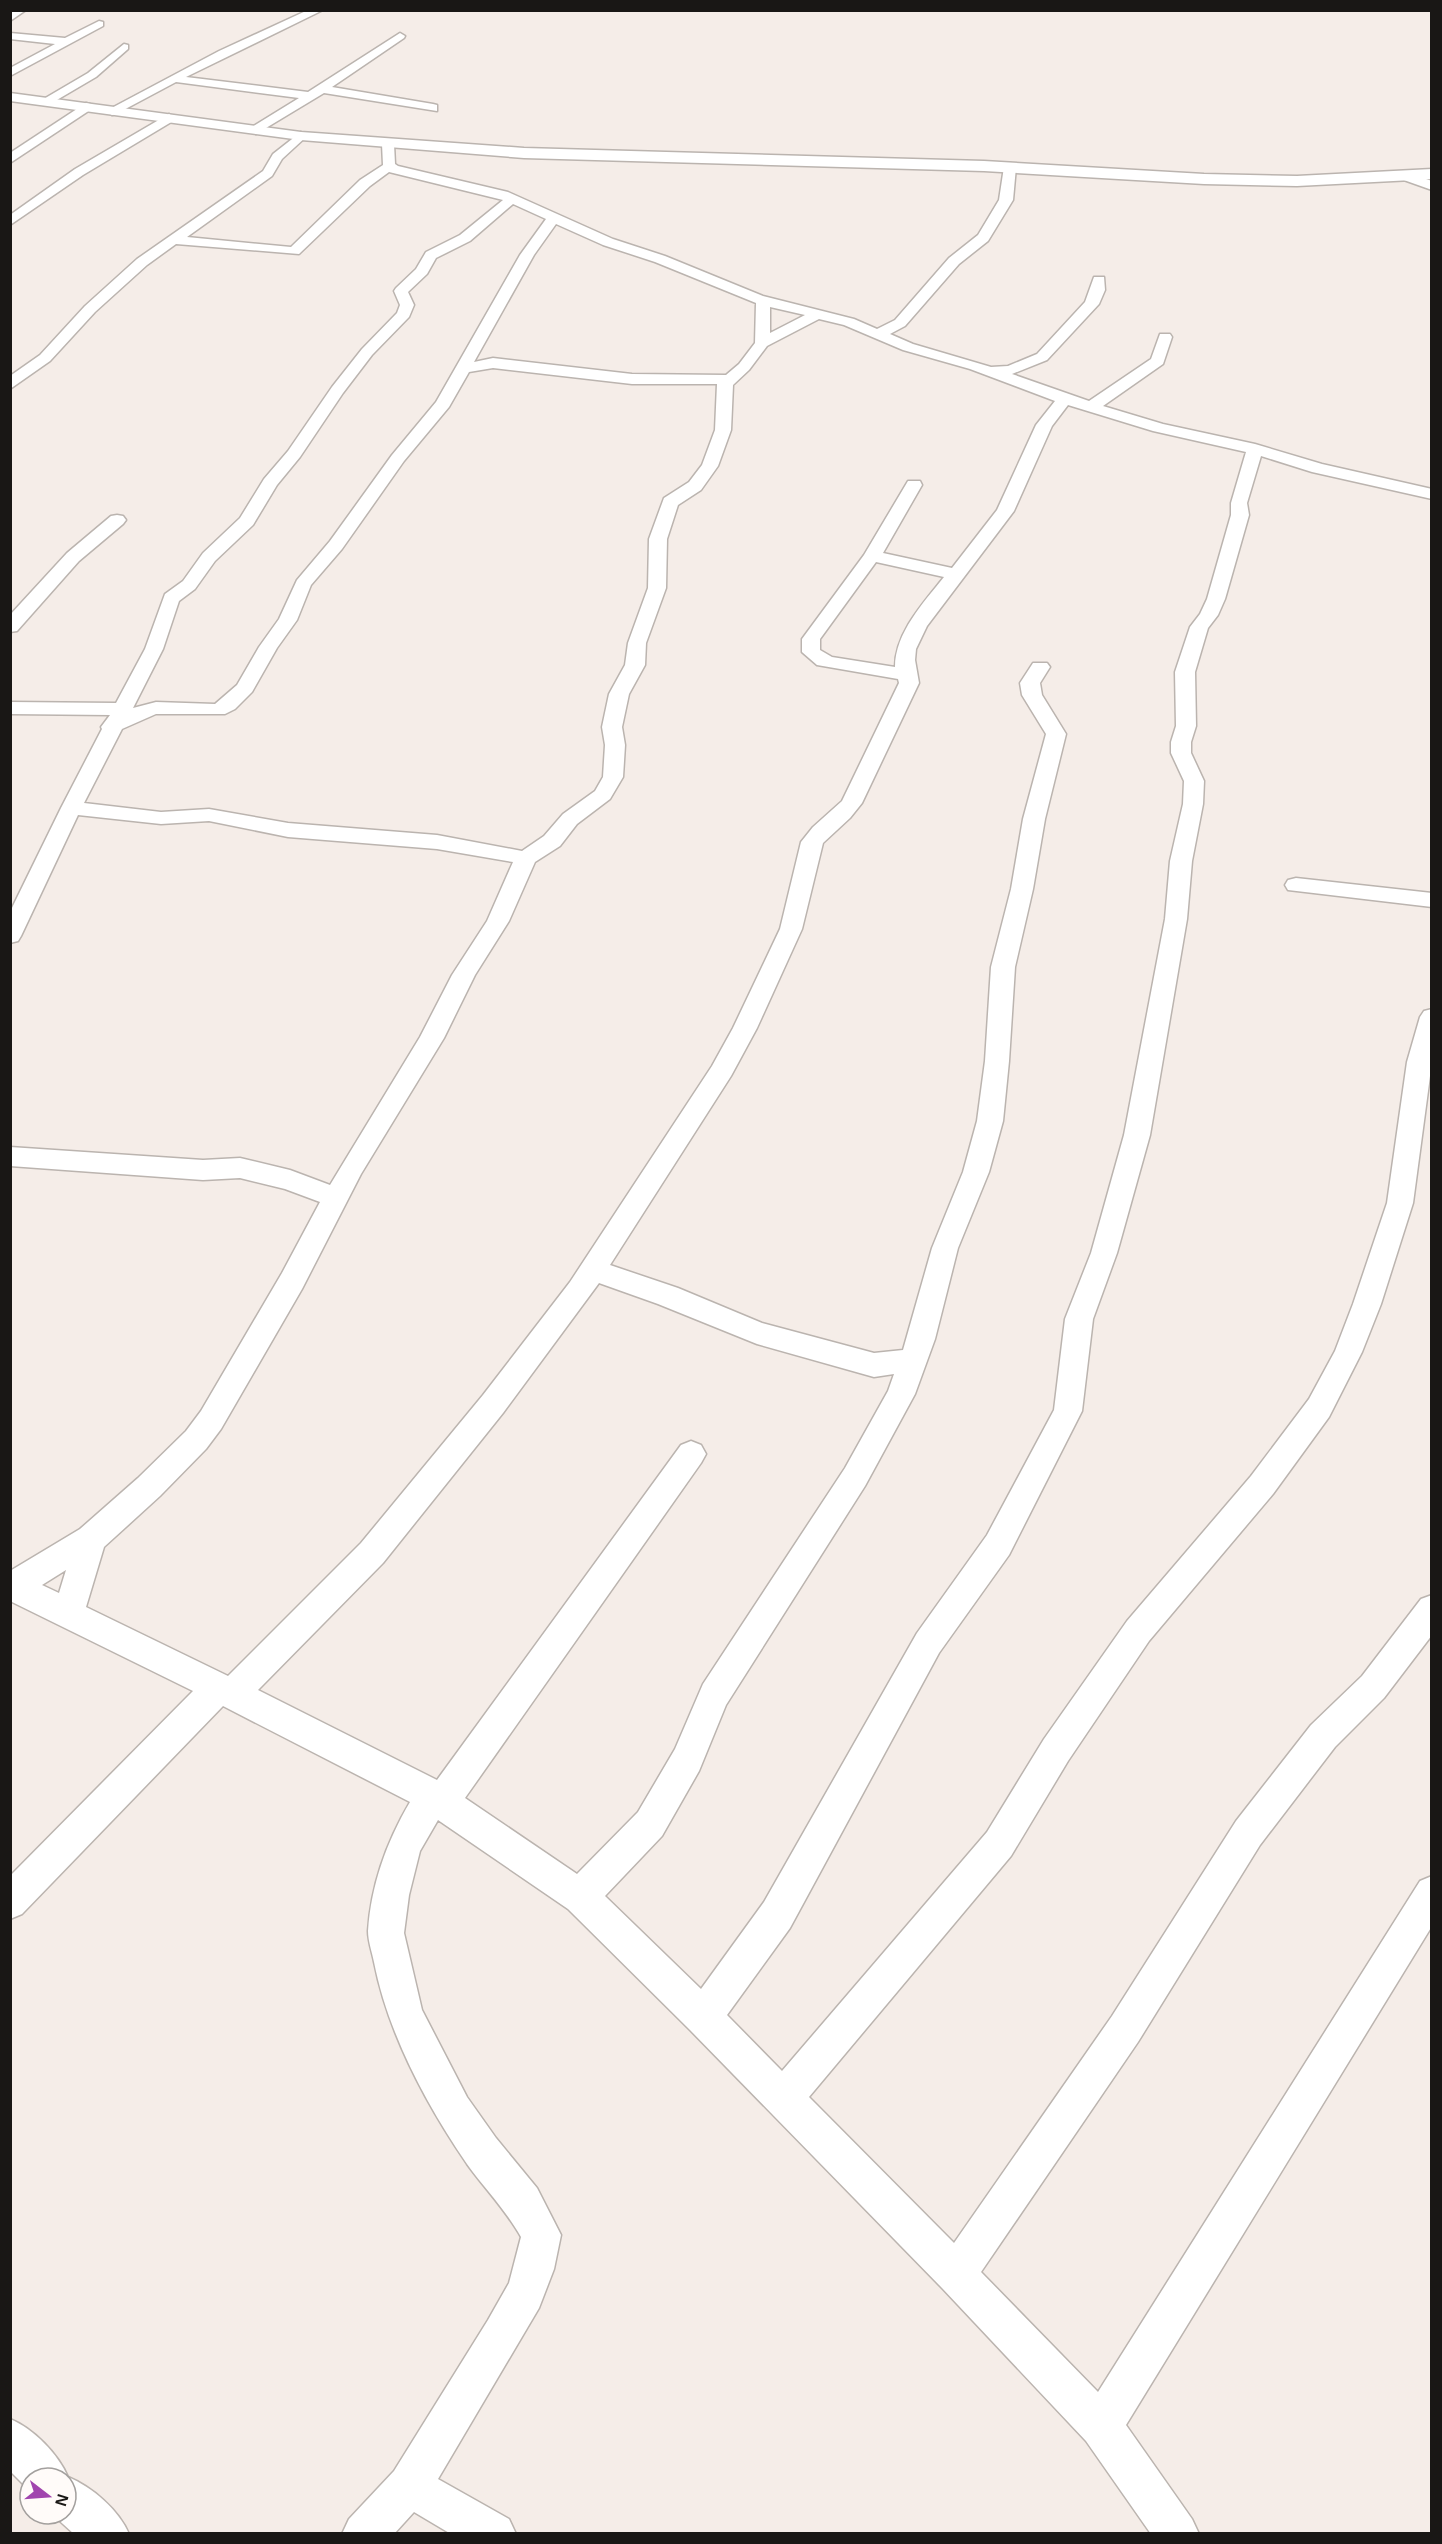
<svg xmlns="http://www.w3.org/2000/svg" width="1442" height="2544" viewBox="0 0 1442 2544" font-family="Helvetica,sans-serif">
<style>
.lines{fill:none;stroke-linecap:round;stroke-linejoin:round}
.minor-casing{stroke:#bbb4af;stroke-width:3}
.tertiary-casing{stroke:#bbb4af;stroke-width:3}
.minor{fill:#fff;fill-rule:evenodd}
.tertiary{fill:#fff;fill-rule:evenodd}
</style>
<rect width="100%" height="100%" fill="#f5ede8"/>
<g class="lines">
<g class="minor-casing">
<g id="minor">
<path d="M13,10H26L10,21V13Z"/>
<path d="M308,10H323L186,77L308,92L400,33L405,36L404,38L332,87L433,104L437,105V111L324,93L256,134L250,130L252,127L299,98L176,82L116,114L112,115L106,111L219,51Z"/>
<path d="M99,21L103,22V26L10,76V68L55,44L10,39V33L65,38Z"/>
<path d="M124,44L128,45V49L96,77L50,104H42V100L88,73Z"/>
<path d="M86,103L90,104V110L10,163V153Z"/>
<path d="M169,114L175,118L173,121L83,175L10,225V215L75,169Z"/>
<path d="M301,132L307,136L282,159L272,176L187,237L291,247L360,180L383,165L382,144L388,140L394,144L395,164L398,166L508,192L613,239L665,256L763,296L854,319L877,329L895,320L949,258L978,235L999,200L1004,167L1010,163L1014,164L1016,167L1013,200L988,241L959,264L905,326L890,334L913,344L991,367L1008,366L1037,354L1085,302L1094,277H1104L1105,290L1099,304L1047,360L1012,374L1089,401L1151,359L1160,334H1170L1172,337L1163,364L1103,406L1163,424L1255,444L1322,464L1432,489V499L1312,472L1261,456L1247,503L1249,515L1225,599L1218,615L1208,628L1195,672L1196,726L1191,742V753L1204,781L1203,804L1192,861L1187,919L1150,1135L1117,1253L1093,1319L1082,1411L1009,1555L939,1653L790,1928L727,2015L782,2071L987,1832L1044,1739L1127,1621L1251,1476L1309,1399L1335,1351L1353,1304L1387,1203L1407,1062L1420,1017L1424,1011L1432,1009V1061L1413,1203L1381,1304L1362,1352L1329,1417L1273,1494L1149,1641L1068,1761L1011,1856L809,2097L954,2243L1112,2016L1236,1821L1311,1725L1362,1676L1421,1599L1432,1595V1635L1384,1698L1335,1747L1260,1845L1138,2042L981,2272L1098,2392L1420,1881L1432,1876V1926L1126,2425L1192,2519L1199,2534H1151L1086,2441L942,2288L690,2030L568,1909L438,1820L420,1851L409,1895L404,1933L422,2010L467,2097L496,2138L537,2188L561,2235L554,2269L539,2308L438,2479L509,2519L516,2534H451L414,2512L394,2534H342L349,2519L394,2471L488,2320L509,2283L521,2237C506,2210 485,2189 467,2164C426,2104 388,2033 374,1962C372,1952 368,1941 368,1931C371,1885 387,1841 410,1802L223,1706L22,1914L10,1919V1876L193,1691L10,1601V1571L80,1529L138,1478L186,1431L201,1411L282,1273L320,1202L285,1189L240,1178L203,1180L10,1166V1147L203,1160L240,1158L290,1170L330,1185L420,1037L452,975L487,921L513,862L437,849L288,837L209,821L161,824L78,815L21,936L18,941L10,943V912L61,808L102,729L101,727L110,715L10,714V702L116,703L145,649L165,594L183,581L203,553L240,518L264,479L288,451L332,387L362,349L397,313L400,305L394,291L396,288L416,269L426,252L460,235L503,200L389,172L370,186L299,254L176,244L147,265L95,312L50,361L10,389V376L40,355L85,306L137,259L263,171L273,154ZM513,204L546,219L520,255L436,402L392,455L330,541L297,580L279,619L259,647L237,685L215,704L156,702L133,708L163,649L179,601L195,589L215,561L253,525L277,485L300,457L343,393L372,355L409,317L414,305L408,292L427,274L436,258L470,241ZM556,224L603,245L655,262L756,303L755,343L739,364L726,375L632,374L493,358L474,362L534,255ZM770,307L805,315L770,333ZM819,319L844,325L903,350L970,369L1055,401L1036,425L997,510L952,568L883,553L922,485L920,481H908L864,555L802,639V652L817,665L898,679L899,683L842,801L813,827L801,842L780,929L733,1028L712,1066L570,1282L483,1395L361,1543L228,1676L86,1607L104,1547L160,1496L206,1449L221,1429L302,1289L361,1174L444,1038L475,975L509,921L535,862L560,846L577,824L610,799L623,777L625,745L622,727L629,694L645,665L646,643L666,588L667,539L678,505L701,490L718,466L731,430L733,385L749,370L767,346ZM493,368L632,384H717L715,430L702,465L689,482L664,498L649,539L648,588L628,643L625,665L609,694L602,727L605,745L603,777L595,791L563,814L544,836L522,851L437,835L288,823L209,809L161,812L84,803L122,729L156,714H225L235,709L252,692L277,648L297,620L311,585L342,549L404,461L449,407L469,372ZM1068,405L1153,431L1246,452L1231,503V515L1207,599L1200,614L1190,627L1175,672L1176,726L1171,742V753L1184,781L1183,804L1170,861L1165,919L1124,1135L1091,1253L1065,1319L1054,1410L987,1535L917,1633L764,1902L701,1989L605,1896L662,1836L699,1771L726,1705L865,1486L915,1394L935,1339L958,1248L989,1172L1003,1121L1009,1061L1015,967L1033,889L1045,819L1066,734L1042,695L1040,683L1050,667L1047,663H1033L1020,683L1022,695L1046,734L1023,819L1011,889L991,967L985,1061L977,1121L963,1172L932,1248L903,1350L874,1353L762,1323L678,1288L610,1265L731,1076L757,1028L802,929L823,843L850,818L862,803L919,683L915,660L916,649L927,626L1014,511L1052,426ZM876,562L944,577C924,602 895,633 895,667L832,657L820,650V639ZM599,1283L658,1304L757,1344L874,1377L894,1374L888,1391L845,1468L703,1684L675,1749L638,1812L577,1874L465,1798L701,1463L706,1454L701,1445L691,1441L681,1445L437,1780L258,1690L383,1563L503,1413ZM66,1570L59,1593L42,1585Z"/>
<path d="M1405,172L1432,181V190L1401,179L1399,176L1401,173Z"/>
<path d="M117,515L123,516L126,520L123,524L79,561L17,631L10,632V615L67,553L111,516Z"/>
<path d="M1296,878L1432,893V907L1288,890L1285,885L1288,880Z"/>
<path d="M10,2419C34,2429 58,2454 68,2477C92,2487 119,2510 129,2534H74L52,2514H66V2478H30V2491L10,2471Z"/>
</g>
</g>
<g class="tertiary-casing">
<path id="tertiary" d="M10,93L301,132L524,148L984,161L1204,174L1297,176L1432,169V179L1297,186L1204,184L984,171L524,158L301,140L10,101Z"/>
</g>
<use href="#minor" class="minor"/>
<use href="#tertiary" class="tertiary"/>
</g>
<rect width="1442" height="2544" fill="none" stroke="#191715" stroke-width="24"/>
<g transform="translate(48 2496) rotate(107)"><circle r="28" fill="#fffbf9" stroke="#a3a09e" stroke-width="1.5"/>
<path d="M0-4.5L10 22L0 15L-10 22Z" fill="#a144ae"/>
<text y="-9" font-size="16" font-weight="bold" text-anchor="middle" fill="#191715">N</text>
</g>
</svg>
